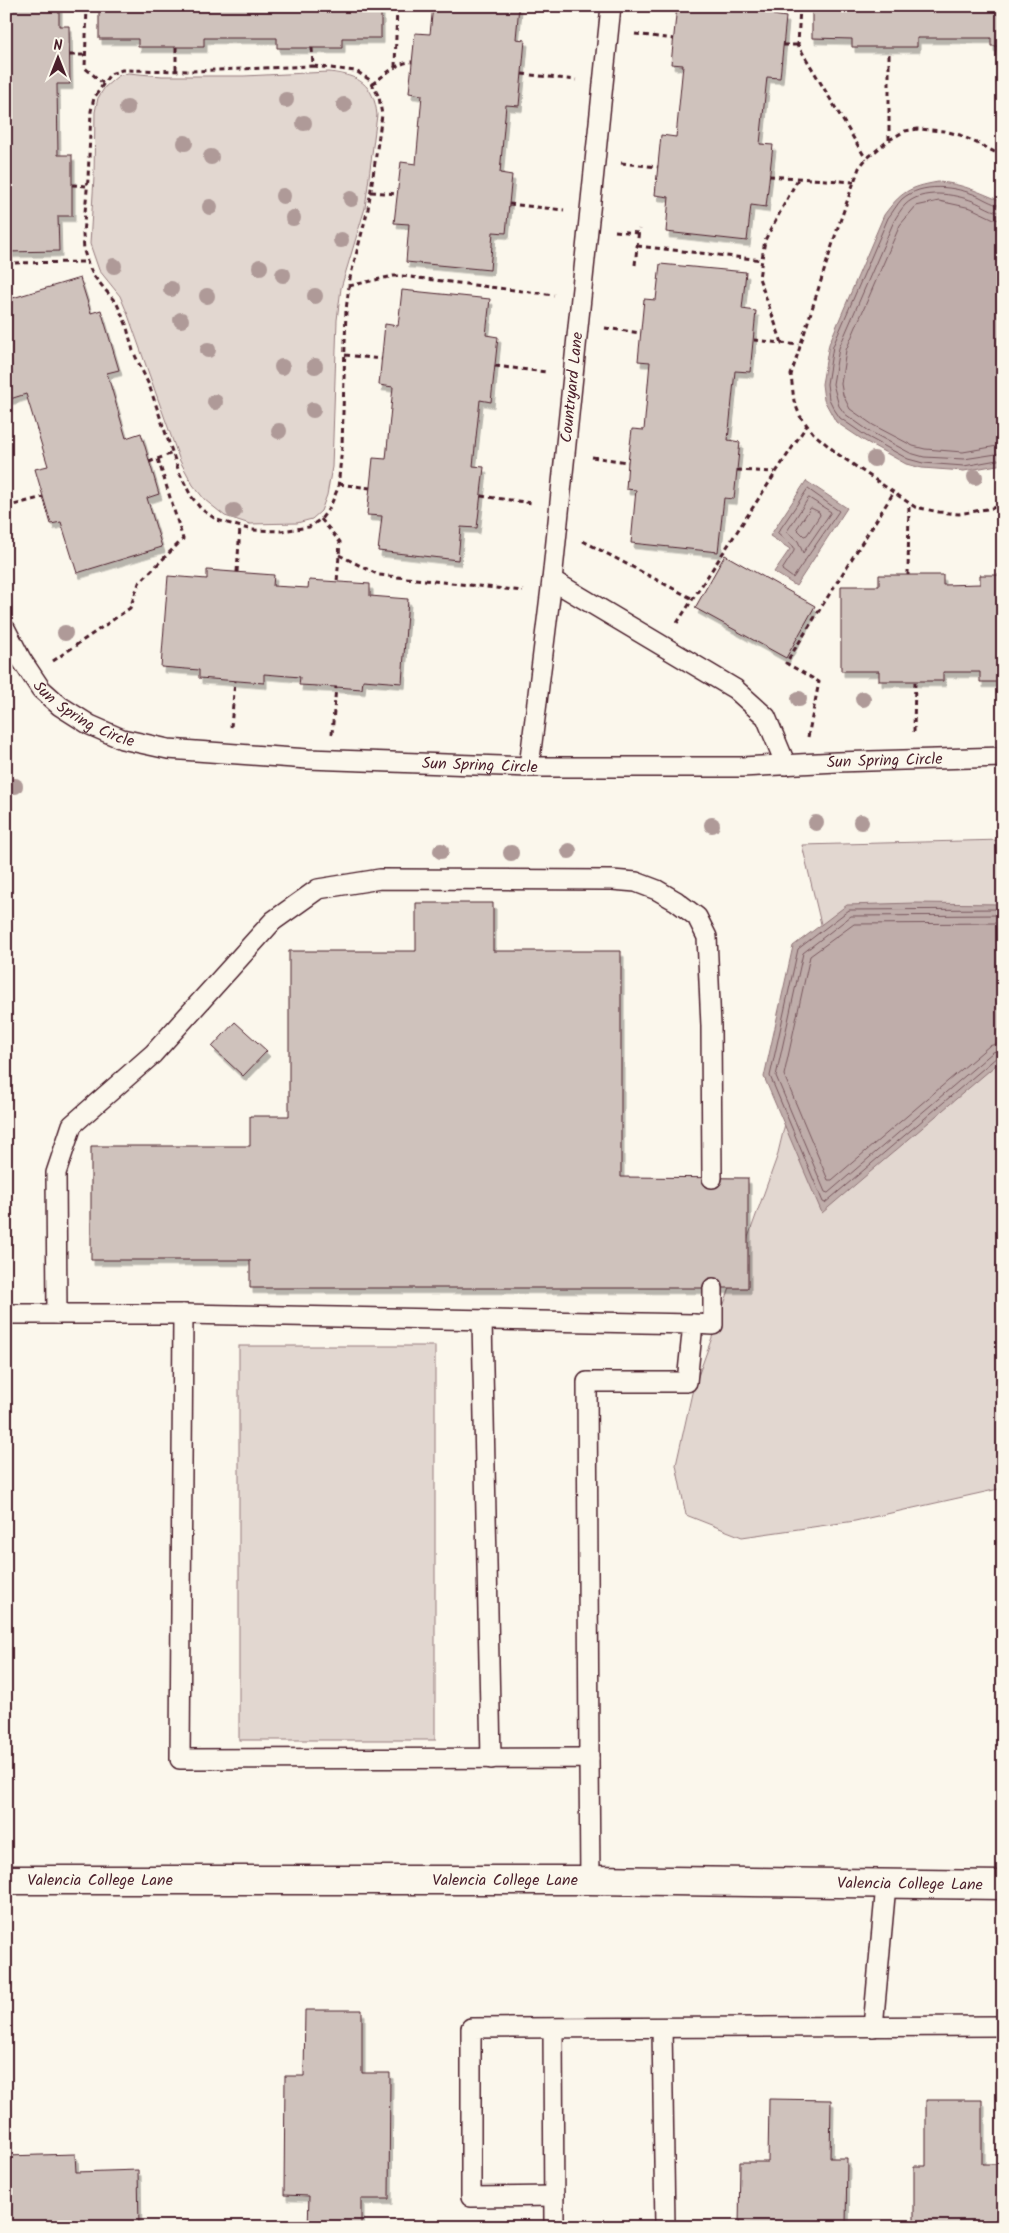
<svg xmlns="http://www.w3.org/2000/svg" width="1009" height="2233" viewBox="0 0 1009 2233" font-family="Kalam,sans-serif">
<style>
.green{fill:#e2d7d0;stroke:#967b7e}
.water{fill:#bfadaa;stroke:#907477}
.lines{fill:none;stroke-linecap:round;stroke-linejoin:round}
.shore{stroke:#79585e;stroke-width:1}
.building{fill:#cfc2bc;stroke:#4a1f2b;filter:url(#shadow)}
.service-casing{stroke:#4a1f2b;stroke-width:22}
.tertiary-casing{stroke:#4a1f2b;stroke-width:31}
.path{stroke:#4a1f2b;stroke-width:3;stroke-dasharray:5 4;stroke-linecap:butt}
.service{stroke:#fbf7ec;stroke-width:19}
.tertiary{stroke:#fbf7ec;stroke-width:28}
.tree{fill:#af9a98}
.labels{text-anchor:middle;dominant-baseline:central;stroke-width:4.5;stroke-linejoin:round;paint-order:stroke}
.street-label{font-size:16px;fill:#4a1f2b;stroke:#fbf7ec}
</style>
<defs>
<filter id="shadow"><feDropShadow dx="3" dy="5.5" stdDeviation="0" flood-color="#0004"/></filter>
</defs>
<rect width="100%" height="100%" fill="#fbf7ec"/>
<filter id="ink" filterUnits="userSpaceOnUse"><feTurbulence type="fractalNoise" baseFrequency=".02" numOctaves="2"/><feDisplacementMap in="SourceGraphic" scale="10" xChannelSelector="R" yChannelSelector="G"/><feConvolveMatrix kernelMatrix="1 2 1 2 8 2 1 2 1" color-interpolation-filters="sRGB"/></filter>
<g filter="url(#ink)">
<g class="green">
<path d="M329,72C358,75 374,84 377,115L365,208L341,288L337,320L332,467L327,495L321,511L312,519L297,523L250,524L225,516L205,500L193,485L180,461L128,315L120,296L99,270L90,244L94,177L95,112L98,98L105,87L118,76L128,73L162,76H244Z"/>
<path d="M1003,840V1488L855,1521L742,1537L686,1515L676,1465L692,1393L777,1157L827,949L802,845Z"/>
<rect x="239" y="1346" width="196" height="394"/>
</g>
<g class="water">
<path d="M938,182C961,183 981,193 1003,202V464L964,471L922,468L906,464L863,440L836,422L824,400L822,384L829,344L884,215C901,192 909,187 938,182Z"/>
<path d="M806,481L847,508L796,586L774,572L790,549L770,536Z"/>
<path d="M914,903L1003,904V1059L822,1213L764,1077L793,946L847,905Z"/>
</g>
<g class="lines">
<g class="shore">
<path d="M1003,206C994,205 986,200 978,196C955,186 922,182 902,199C897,204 893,212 888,218L833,346L827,384L829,399L834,409L840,418L866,436L908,459L923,463L964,466L1003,459"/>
<path d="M1003,213C992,212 983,205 973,201C954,194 922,188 905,205C901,209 897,216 894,221L839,348L833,384L839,406L845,414L869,431L910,453L924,457L964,459L1003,453"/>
<path d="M1003,220L994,219L971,208L939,201L916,206L900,225L846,350L841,384L843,395L850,409L873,425L913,446L925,449L963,452L1003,445"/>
<path d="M808,489L839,511L793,578L782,570L794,551V547L778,533Z"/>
<path d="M809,498L831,512L803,553L798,541L787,532Z"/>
<path d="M811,508L819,512L820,515L807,535L804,536L797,529Z"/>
<path d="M1003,909L849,910L798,949L770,1076L823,1202L825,1203L997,1057L1003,1056"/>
<path d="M1003,915L851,916L803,953L776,1076L825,1192L828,1193L993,1052L1003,1049"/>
<path d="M1003,923L854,924L810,956L784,1075L828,1180H832L989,1046L1003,1042"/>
</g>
</g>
<g class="building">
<path d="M6,6H59V26H69L70,84H57L58,155H72V216H58L59,251L6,252Z"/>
<path d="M99,6H381V38H342V48H277V38H204V47H138V39H99Z"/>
<path d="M433,6H519L516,39L525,40L519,106L506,105L500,173L512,175L506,233L493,232L490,270L406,262L409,224L394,223L401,162L416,164L422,95L409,93L415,33L430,34Z"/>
<path d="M677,6H773V15L786,17L780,78L767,77L760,144L773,145L766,207L751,205L747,241L666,232L669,197L655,195L661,135L676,137L683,65L671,64Z"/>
<path d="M812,6H1003V46H991V38H917V47H852V39L812,38Z"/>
<path d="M660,264L746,272L742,309L756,311L750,372L735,371L728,440L740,442L737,470L734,499L724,498L718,552L631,543L636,490L626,489L628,462L632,429L644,430L650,362L638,361L644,299L656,300Z"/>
<path d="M80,278L91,313L101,310L119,370L107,373L126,438L141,433L159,494L147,498L162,547L77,573L61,522L51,524L35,469L48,466L26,394L10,399L6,387V300Z"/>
<path d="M402,290L490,299L486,335L498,337L491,402L480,400L473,466L484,467L477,528L461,527L458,560L378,551L382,516L367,515L373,458L386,459L393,387L379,385L385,324L398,326Z"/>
<path d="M725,555L815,606L786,658L695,608Z"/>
<path d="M207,570L274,575L273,586L308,588L309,580L370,584V596L408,599L402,683L363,680L362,689L336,687L299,685L300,677L264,674V683L199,678V670L161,667L168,576L207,579Z"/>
<path d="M879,575H943V585L980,584V575H1003V682H980V672H943V681H879V671H841V586H879Z"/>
<path d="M416,903H493V951H621V1177L748,1178V1288H250V1260H91V1146H250V1116H289V951H416Z"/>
<path d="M235,1022L267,1051L243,1076L212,1047Z"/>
<path d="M305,2010H362V2073H390L389,2199H361V2227H308L309,2196L284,2195L285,2076H304Z"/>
<path d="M769,2099L831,2100L830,2158H847L846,2227H739L740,2162H768Z"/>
<path d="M926,2100H982V2164H1003V2227H914V2166H926Z"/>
<path d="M75,2154L76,2172L138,2170L139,2227H6V2156Z"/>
</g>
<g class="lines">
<g class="service-casing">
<g id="service">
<path d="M552,580L735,689L766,717L786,765"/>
<path id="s1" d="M6,630L21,659L41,689L60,706L90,725L122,739L168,749L308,759L529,767H742L837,762L1003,757"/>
<path id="s2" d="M529,767L552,580L611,6"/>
<path d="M6,1314H183L180,1759L589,1758L590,1880"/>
<path d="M57,1314L56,1173L72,1125L153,1054L273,921L318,889L380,879L612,880L636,882L657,890L676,901L697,917L707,937L711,1026L712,1178"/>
<path d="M183,1314L693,1324L687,1382H587L589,1758"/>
<path d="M482,1320L491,1759"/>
<path d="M693,1324L713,1325V1288"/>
<path d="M873,2027L886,1885"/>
<path d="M553,2028L554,2227"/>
<path d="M662,2028L665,2227"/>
<path d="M554,2196L471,2197V2028L1003,2026"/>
</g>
</g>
<g class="tertiary-casing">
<g id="tertiary">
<path id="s3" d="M6,1880H590L1003,1885"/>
</g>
</g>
<g class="path">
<path d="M87,6L85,68L103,83"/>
<path d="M800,6L798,45L866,159"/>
<path d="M635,34L674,39"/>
<path d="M783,45H798"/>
<path d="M176,47V70"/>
<path d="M312,48L313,66"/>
<path d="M70,55H85"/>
<path d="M313,66L356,71L370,80L379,97L382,115L368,209L350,278L346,310L342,447L338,488L330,507L321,519L309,527L281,531L252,530L217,520L201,509L191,496L179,472L149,385L133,351L126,324L117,304L93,275L88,264L84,251L83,234L88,179L91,111L94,98L110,74L122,70L192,71Z"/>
<path d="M395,67L397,6"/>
<path d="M522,74L576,80"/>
<path d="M372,84C384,76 397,62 412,62"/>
<path d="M889,140V51"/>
<path d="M1003,156L960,135L944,131L918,129L905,131L889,140L866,159L859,168L838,227L791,375L794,401L800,416L813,433L839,455L915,507L939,512L959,514L1003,506"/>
<path d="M621,163L658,167"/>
<path d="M769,176L854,182"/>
<path d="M72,185L87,186"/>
<path d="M371,192L398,194"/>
<path d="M509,204L564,210"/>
<path d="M615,231L639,233"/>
<path d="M637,246L762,260"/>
<path d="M6,263L87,262"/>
<path d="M635,265L639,229"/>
<path d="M349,286L393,276H402L554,295"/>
<path d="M605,328L641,333"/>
<path d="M754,340L799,345"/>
<path d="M782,343L759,278L765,240L799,177"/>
<path d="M345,355L382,359"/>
<path d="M495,366L546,372"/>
<path d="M592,457L628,462"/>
<path d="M149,462L173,453"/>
<path d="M737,470L775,472"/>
<path d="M339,484L370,488"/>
<path d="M481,496L532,503"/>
<path d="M6,507L43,497"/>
<path d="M321,519L340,542L337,582"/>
<path d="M583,541L693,599"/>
<path d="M339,555L379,575L523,591"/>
<path d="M237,572L240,527"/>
<path d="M908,575L909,503"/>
<path d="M677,623L807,425"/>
<path d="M53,661L130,608L139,583L183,539L158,459"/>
<path d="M231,727L235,681"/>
<path d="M914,732L915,681"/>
<path d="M332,734L336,687"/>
<path d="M808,737L819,682L786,663L894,492"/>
</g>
<use href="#service" class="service"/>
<use href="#tertiary" class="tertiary"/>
</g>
<g class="tree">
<circle cx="286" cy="100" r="8"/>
<circle cx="344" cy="105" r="8"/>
<circle cx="127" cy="108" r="8"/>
<circle cx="304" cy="123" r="8"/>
<circle cx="185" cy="143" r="8"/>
<circle cx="211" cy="157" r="8"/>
<circle cx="283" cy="196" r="8"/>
<circle cx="351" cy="199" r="8"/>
<circle cx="210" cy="207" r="8"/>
<circle cx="293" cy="218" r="8"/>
<circle cx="341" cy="240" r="8"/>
<circle cx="114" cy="266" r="8"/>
<circle cx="260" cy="267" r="8"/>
<circle cx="283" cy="275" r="8"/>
<circle cx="171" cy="289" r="8"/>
<circle cx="207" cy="296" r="8"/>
<circle cx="315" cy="296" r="8"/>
<circle cx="181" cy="320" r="8"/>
<circle cx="208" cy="350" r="8"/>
<circle cx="315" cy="366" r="8"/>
<circle cx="282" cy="367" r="8"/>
<circle cx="215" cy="402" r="8"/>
<circle cx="313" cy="410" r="8"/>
<circle cx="279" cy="431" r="8"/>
<circle cx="874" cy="459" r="8"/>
<circle cx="975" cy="477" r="8"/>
<circle cx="234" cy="511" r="8"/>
<circle cx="65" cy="633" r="8"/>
<circle cx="799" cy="699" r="8"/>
<circle cx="863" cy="699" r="8"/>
<circle cx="15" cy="786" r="8"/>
<circle cx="861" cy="822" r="8"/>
<circle cx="816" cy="823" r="8"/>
<circle cx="712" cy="825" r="8"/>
<circle cx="441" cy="851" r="8"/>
<circle cx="569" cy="851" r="8"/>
<circle cx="511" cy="853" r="8"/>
</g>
</g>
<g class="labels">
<g class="street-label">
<text stroke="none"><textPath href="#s2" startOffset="382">Countryard Lane</textPath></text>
<text stroke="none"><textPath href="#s1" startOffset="119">Sun Spring Circle</textPath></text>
<text stroke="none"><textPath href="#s1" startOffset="929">Sun Spring Circle</textPath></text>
<text stroke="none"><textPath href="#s1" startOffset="524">Sun Spring Circle</textPath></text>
<text stroke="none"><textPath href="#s3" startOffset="94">Valencia College Lane</textPath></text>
<text stroke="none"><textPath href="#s3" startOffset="499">Valencia College Lane</textPath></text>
<text stroke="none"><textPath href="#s3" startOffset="904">Valencia College Lane</textPath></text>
</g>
</g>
<rect width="1009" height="2233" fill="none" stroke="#fbf7ec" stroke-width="25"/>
<rect x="12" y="12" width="984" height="2208" fill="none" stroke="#4a1f2b" stroke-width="2" filter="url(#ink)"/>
<g transform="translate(58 58)" stroke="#fbf7ec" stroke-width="4" paint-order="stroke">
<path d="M0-4L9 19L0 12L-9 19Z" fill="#4a1f2b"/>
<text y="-8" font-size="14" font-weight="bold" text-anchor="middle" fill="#4a1f2b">N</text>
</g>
</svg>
